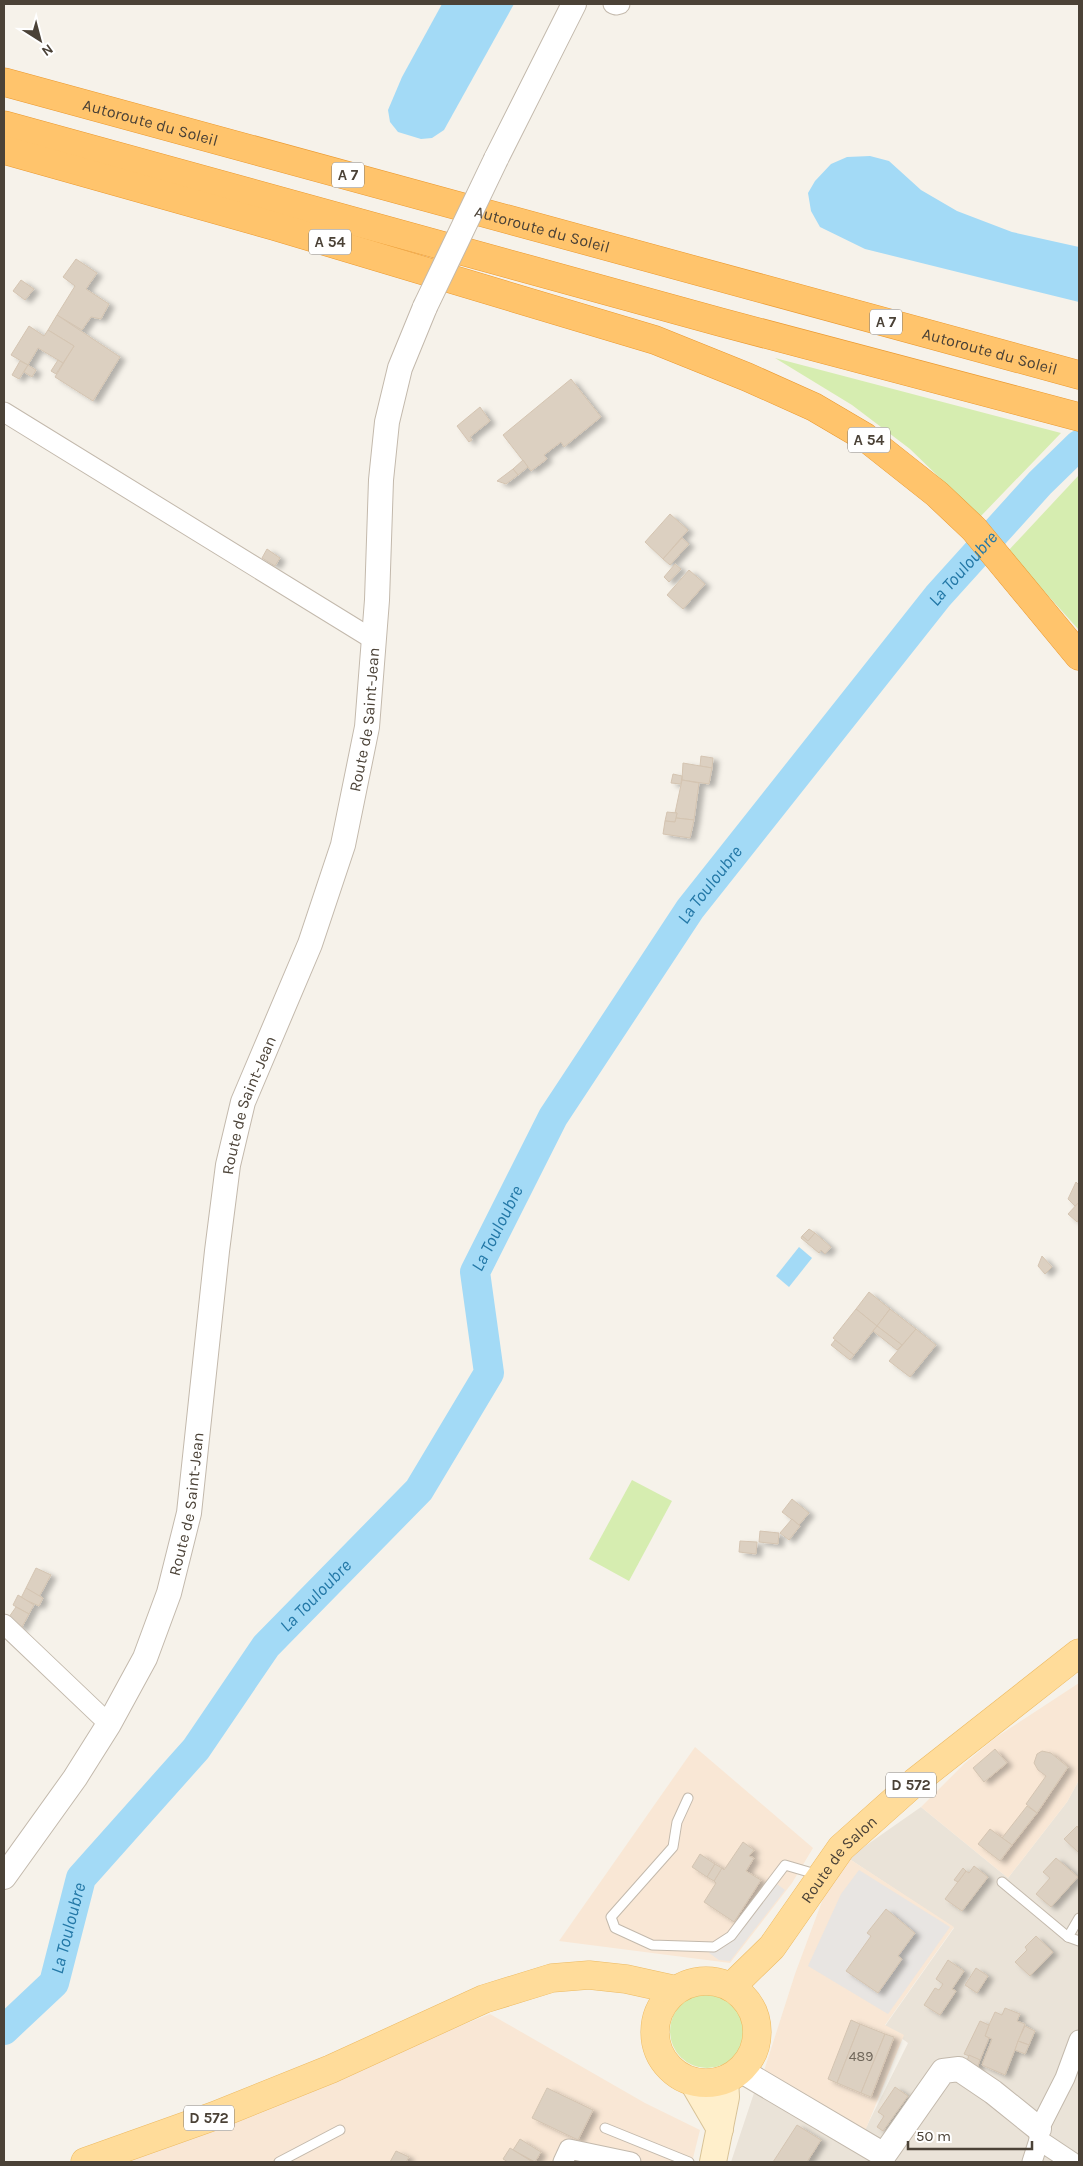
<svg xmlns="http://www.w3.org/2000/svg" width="1083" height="2166" viewBox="0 0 1083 2166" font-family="Karla,sans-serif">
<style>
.residential{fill:#eae3d8}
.commercial{fill:#f9e7d5}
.green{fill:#d6edb0}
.parking{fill:#e8e5e2}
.water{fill:#a3daf6}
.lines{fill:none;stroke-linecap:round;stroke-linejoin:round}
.river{stroke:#a3daf6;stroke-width:30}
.building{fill:#dcd0c1;stroke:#d4c4b1;filter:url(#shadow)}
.service-casing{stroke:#c3b9ac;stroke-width:11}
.minor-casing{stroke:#c3b9ac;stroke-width:21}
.tertiary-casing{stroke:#c3b9ac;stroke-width:26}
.secondary-casing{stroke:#d9c397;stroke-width:28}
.primary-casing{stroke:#edba61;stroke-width:29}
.motorway-casing{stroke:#ea9930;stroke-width:29}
.service{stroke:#fff;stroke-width:9}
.minor{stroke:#fff;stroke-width:19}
.tertiary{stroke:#fff;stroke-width:24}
.secondary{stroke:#ffefcb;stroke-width:26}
.primary{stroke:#ffdc9a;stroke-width:28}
.motorway{stroke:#ffc46c;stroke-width:28}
.tertiary-bridge-casing{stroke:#c3b9ac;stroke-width:26;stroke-linecap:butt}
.tertiary-bridge{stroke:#fff;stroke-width:24}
.labels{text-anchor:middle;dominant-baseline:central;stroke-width:5;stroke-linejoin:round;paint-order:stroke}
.number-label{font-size:14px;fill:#6f665a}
.shield{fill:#fff;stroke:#817b73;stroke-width:1}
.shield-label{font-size:15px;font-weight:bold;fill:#4b4237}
.street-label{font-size:16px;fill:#4b4237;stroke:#fff}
.water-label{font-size:18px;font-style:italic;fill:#2378a7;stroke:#fff}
</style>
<defs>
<filter id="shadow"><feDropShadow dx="5.5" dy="3" stdDeviation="2.5" flood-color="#0004"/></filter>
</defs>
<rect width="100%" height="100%" fill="#f6f2ea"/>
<path class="residential" d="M1079,1780V2162H731L754,2093L856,2148L908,2043L885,2026L954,1928L848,1858L921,1807L1008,1878L1067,1802Z"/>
<g class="commercial">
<path d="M1079,1683V1780L1067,1802L1008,1878L921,1807L964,1764L995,1738Z"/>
<path d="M695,1747L813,1848L792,1883L730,1963L559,1941Z"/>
<path d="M848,1858L954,1927L885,2025L904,2035L863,2136L764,2071L795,1974L824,1896Z"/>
<path d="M490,2014L645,2103L700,2130L692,2162H120Z"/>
</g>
<g class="green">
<path d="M775,358L1061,433L980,517L910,449L852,405Z"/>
<path d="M1079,475V630L1008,551Z"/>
<path d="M632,1480L672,1501L629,1581L589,1559Z"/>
<circle cx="707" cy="2031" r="37"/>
</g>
<g class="parking">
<path d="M859,1870L950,1927L888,2014L808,1966L841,1894Z"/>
<path d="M769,1878L785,1890L730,1961L719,1960L709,1953L723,1939Z"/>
</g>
<g class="water">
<path d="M442,4H514L444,130L432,138L421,139L398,132L390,122L388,110L402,77Z"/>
<path d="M870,156L889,161L921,190L957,211L1012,232L1079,247V302L865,249L820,227L811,211L808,193L815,181L831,164L847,157Z"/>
<path d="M799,1247L812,1258L789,1287L776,1276Z"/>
</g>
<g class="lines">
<path class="river" id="s1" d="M4,2030L54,1983L81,1878L196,1749L266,1646L419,1490L489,1373L475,1272L553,1117L690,909L938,596L1040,483L1079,445"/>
</g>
<g class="building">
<path d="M76,259L97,273L86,289L109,304L101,319L91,317L82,330L57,315L75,286L63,277Z"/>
<path d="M21,280L34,289L25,300L13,291Z"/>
<path d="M57,315L120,357L93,401L55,377L74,346L48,330Z"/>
<path d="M29,326L44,336L48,330L74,346L63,363L38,348L28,365L11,355Z"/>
<path d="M58,360L63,363L56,374L51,371Z"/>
<path d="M20,361L28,365L19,379L12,375Z"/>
<path d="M28,365L36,370L32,377L24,372Z"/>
<path d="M571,379L601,417L564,447L561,442L544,455L547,459L531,471L503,435Z"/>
<path d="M480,407L490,421L470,437L472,440L469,442L457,426Z"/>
<path d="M523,460L528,467L518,475L513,469Z"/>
<path d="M513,469L518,475L506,484L497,481Z"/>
<path d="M670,514L688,530L663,559L645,542Z"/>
<path d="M682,538L689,544L670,565L663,559Z"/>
<path d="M267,549L280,558L275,566L262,558Z"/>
<path d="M675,564L681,569L669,582L664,577Z"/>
<path d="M689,570L705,584L683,609L667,595Z"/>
<path d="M701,756L713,758L712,768L700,766Z"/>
<path d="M683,763L712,768L709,784L682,780Z"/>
<path d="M673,774L682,776L681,784L671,783Z"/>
<path d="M682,780L699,783L694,820L676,818L677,813H675Z"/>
<path d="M667,812L677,813L675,822L665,821Z"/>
<path d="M676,818L694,820L690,838L663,834L665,821L675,822Z"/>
<path d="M1076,1182L1079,1185V1202L1076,1207L1068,1199Z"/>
<path d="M1079,1202V1219L1077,1222L1068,1214Z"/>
<path d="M809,1229L815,1233L808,1241L802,1236Z"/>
<path d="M815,1233L831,1247L825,1254L821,1250L819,1253L801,1238L802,1236L808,1241Z"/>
<path d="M1042,1256L1052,1267L1045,1274L1038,1266Z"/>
<path d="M869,1292L890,1309L877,1326L856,1309Z"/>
<path d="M856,1309L877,1326L854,1355L833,1338Z"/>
<path d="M890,1309L916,1329L902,1345L877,1326Z"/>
<path d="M877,1326L902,1345L897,1350L873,1331Z"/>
<path d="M916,1329L936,1345L910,1377L889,1361Z"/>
<path d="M835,1340L854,1355L850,1360L831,1345Z"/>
<path d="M792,1499L809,1513L799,1525L782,1512Z"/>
<path d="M792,1519L800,1526L789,1540L780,1533Z"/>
<path d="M760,1531L779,1533L778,1544L759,1542Z"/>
<path d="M740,1541L757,1542L756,1554L739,1552Z"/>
<path d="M36,1568L51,1575L39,1597L26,1588Z"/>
<path d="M26,1588L43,1598L39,1606L21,1598Z"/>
<path d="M18,1595L34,1605L29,1614L13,1605Z"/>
<path d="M16,1607L29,1614L21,1629L9,1617Z"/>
<path d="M995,1749L1007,1763L984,1782L973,1768Z"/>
<path d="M1042,1751L1051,1753L1068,1767L1037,1813L1026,1804L1046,1776L1038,1770L1034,1763L1037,1754Z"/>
<path d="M1027,1806L1037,1813L1012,1845L1002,1838Z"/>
<path d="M1077,1826L1079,1829V1853L1064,1839Z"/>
<path d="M990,1829L1012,1845L1000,1861L978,1844Z"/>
<path d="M743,1842L754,1850L749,1856L754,1858L746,1871L761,1880L734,1922L704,1902L716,1883L714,1881L722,1868L724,1870Z"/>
<path d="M700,1854L715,1864L707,1877L692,1867Z"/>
<path d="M1056,1858L1078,1877L1051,1907L1036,1894L1050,1878L1043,1872Z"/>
<path d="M715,1864L722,1868L714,1881L707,1877Z"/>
<path d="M974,1866L988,1877L962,1911L945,1899L966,1871L969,1873Z"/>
<path d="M963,1868L966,1871L958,1882L954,1880Z"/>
<path d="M886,1909L915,1933L898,1956L902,1959L878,1993L846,1971L871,1936L867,1933Z"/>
<path d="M1036,1936L1053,1952L1030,1976L1015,1962L1027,1950L1025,1947Z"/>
<path d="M948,1960L964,1971L952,1989L956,1991L940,2015L924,2005L935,1988L939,1990L943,1984L936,1979Z"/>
<path d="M976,1968L988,1976L977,1993L965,1985Z"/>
<path d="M1005,2008L1020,2014L1017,2021L1025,2024L1005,2075L982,2065L992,2039L985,2036L989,2025L995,2012L1002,2015Z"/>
<path d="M851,2020L860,2024L837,2083L828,2079Z"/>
<path d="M980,2021L989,2025L985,2036L989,2038L980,2060L964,2054Z"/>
<path d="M860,2024L885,2034L861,2093L837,2083Z"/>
<path d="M1025,2026L1035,2031L1029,2045L1018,2041Z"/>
<path d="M885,2034L894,2037L871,2097L861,2093Z"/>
<path d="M1018,2041L1029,2045L1025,2054L1015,2050Z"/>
<path d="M969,2055L980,2060L977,2069L966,2064Z"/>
<path d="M895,2087L908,2096L883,2131L877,2127L884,2116L878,2112Z"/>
<path d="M547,2088L593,2110L578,2140L532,2118Z"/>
<path d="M797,2125L821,2140L807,2162H773Z"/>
<path d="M520,2139L541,2152L535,2162L513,2150Z"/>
<path d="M510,2148L531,2161L530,2162H508L503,2159Z"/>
<path d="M396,2151L409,2157L406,2162H390Z"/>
</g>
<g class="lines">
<g class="service-casing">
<g id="service">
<path d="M688,1798L677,1822L673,1847L611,1917L615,1928L652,1945L714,1947L731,1936L785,1865L819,1875"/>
<path d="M1002,1882L1068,1937L1079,1941"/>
<path d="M1068,1937L1079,1918"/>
<path d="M605,2128L689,2162"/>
<path d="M279,2162L340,2130"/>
</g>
</g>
<g class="minor-casing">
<g id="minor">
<path d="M613,4L616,5L620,4"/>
<path d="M4,412L374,640"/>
<path d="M4,1624L109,1724"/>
<path d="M1039,2140L1072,2162"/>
<path d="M563,2162L569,2149L631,2162"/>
<path d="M1032,2162L1039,2140V2129L1065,2078L1079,2040"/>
</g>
</g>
<g class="tertiary-casing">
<g id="tertiary">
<path d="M496,159L574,4"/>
<path id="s2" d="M4,1877L75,1778L109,1724L145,1658L169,1593L189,1513L217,1251L228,1165L243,1102L310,944L343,845L367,727L377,600L381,480L387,422L400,368L425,307"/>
<path d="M740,2070L884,2155L943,2071L959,2069L993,2092L1039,2129"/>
</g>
</g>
<g class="secondary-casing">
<g id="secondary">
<path d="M692,2081L720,2129"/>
<path d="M713,2162L726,2097L725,2079"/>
</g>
</g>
<g class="primary-casing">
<g id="primary">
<circle cx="706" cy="2032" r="51"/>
<path id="s3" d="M731,1987L772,1947L841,1848L915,1782L1079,1653"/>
<path d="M85,2162L214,2116L331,2069L484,1999L552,1978L589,1975L626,1979L676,1990"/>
</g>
</g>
<g class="motorway-casing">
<g id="motorway">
<path id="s4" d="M4,82L1079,375"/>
<path d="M4,125L720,322L1079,417"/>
<path d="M4,150L274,226L655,340L747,377L814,407L865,437L937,494L974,529L1079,656"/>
</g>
</g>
<use href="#service" class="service"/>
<use href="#minor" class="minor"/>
<use href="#tertiary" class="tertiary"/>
<use href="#secondary" class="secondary"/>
<use href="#primary" class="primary"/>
<use href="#motorway" class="motorway"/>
<g class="tertiary-bridge-casing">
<path id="tertiary-bridge" d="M425,307L496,159"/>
</g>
<use href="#tertiary-bridge" class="tertiary-bridge"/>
</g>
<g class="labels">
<g class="number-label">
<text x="861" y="2056">489</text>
</g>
<g class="shield">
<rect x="332" y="162.5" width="32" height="25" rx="4"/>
<rect x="309" y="229.5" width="42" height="25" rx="4"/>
<rect x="870" y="309.5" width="32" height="25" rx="4"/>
<rect x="848" y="427.5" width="42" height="25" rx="4"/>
<rect x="886" y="1772.5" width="50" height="25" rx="4"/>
<rect x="184" y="2105.5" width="50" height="25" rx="4"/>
</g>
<g class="shield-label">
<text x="348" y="175">A 7</text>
<text x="330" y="242">A 54</text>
<text x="886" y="322">A 7</text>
<text x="869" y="440">A 54</text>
<text x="911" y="1785">D 572</text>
<text x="209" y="2118">D 572</text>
</g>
<g class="street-label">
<text stroke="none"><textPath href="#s4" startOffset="152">Autoroute du Soleil</textPath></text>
<text stroke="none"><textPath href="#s4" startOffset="558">Autoroute du Soleil</textPath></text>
<text stroke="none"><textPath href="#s4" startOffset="1022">Autoroute du Soleil</textPath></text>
<text stroke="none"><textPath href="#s2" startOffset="1231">Route de Saint-Jean</textPath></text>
<text stroke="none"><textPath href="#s2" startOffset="826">Route de Saint-Jean</textPath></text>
<text stroke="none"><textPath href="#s2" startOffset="421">Route de Saint-Jean</textPath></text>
<text stroke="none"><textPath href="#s3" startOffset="168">Route de Salon</textPath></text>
</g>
<g class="water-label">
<text stroke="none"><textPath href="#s1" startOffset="1790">La Touloubre</textPath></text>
<text stroke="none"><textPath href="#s1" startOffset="1385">La Touloubre</textPath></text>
<text stroke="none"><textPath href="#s1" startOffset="980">La Touloubre</textPath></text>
<text stroke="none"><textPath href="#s1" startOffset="545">La Touloubre</textPath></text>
<text stroke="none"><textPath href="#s1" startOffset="125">La Touloubre</textPath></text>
</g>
</g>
<rect width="1083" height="2166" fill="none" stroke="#4b4237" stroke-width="10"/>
<g transform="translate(40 40) rotate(144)" stroke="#ffffff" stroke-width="4" paint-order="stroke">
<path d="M0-4L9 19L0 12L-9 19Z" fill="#4b4237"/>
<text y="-8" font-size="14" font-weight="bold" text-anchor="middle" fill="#4b4237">N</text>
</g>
<path d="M908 2141v8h124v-8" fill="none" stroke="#4b4237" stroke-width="2.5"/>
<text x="916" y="2141" font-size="15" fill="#4b4237" stroke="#ffffff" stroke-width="4" paint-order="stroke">50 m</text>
</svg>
